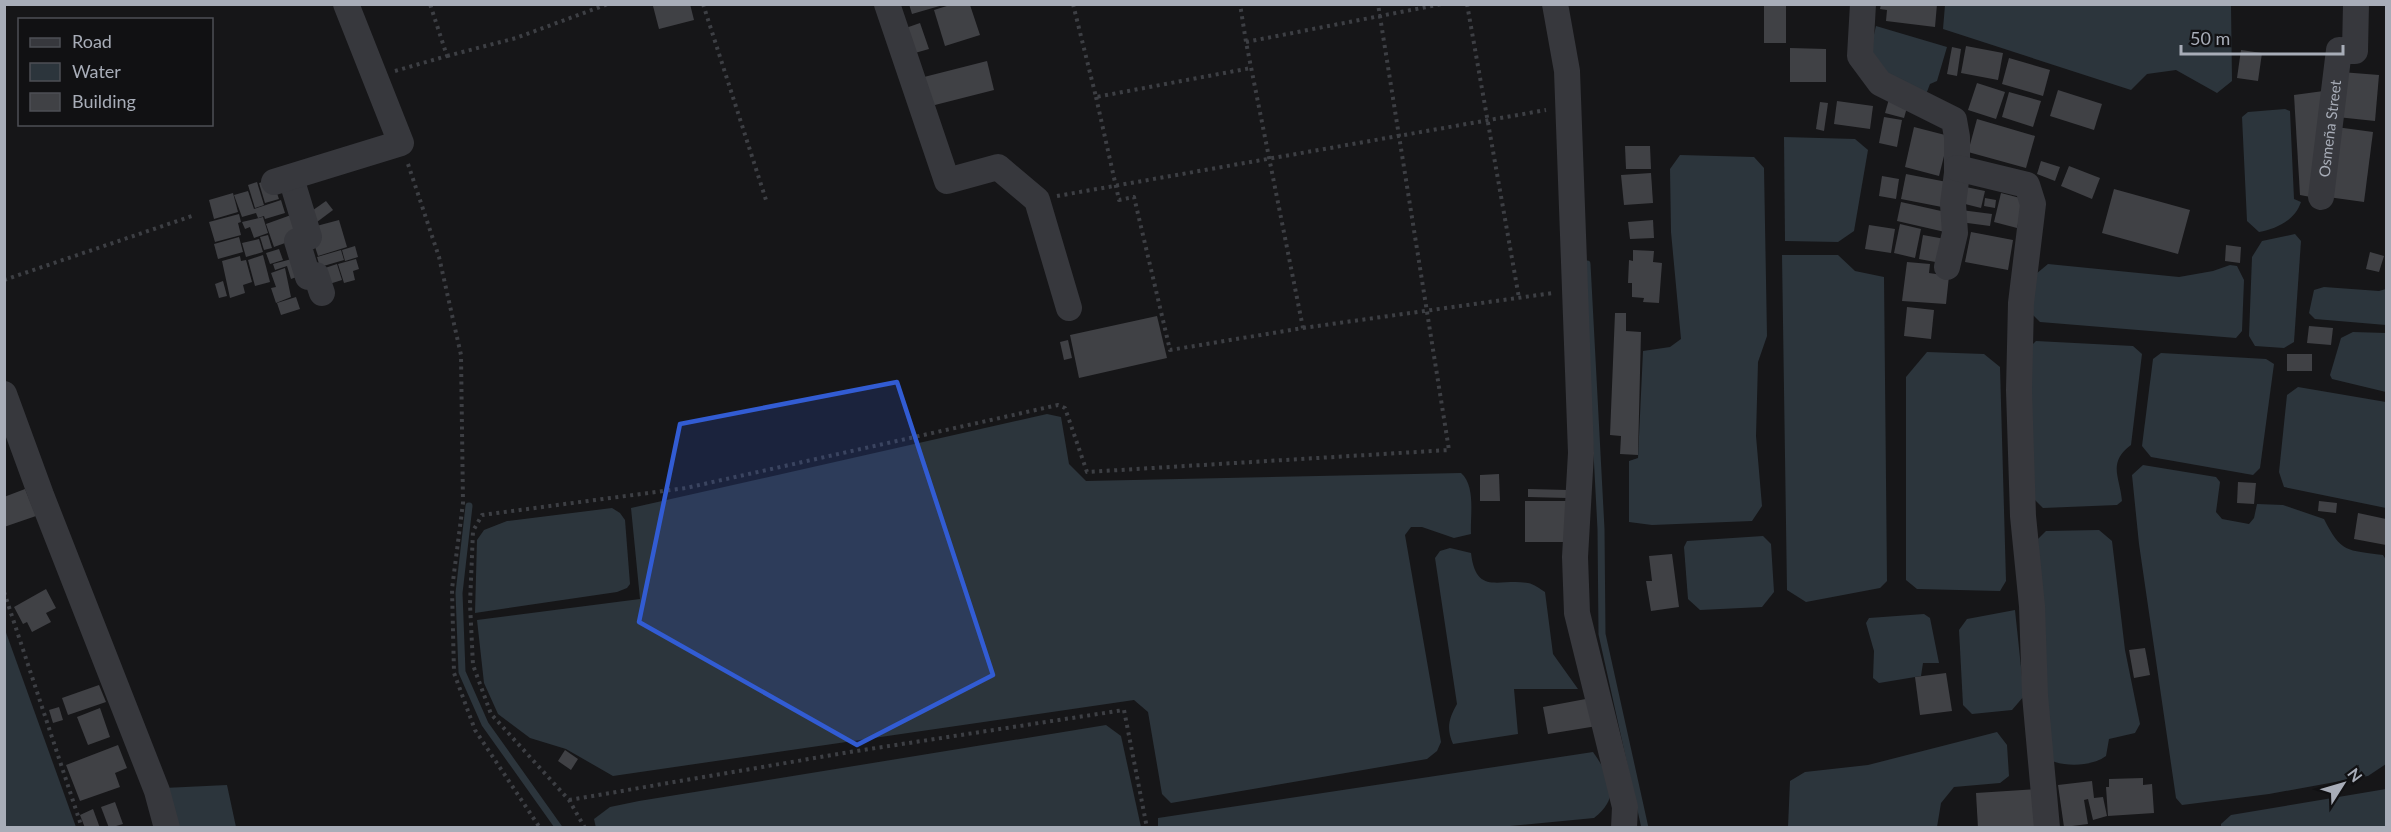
<svg xmlns="http://www.w3.org/2000/svg" width="2391" height="832" viewBox="0 0 2391 832" font-family="Lato,sans-serif">
<style>
.water{fill:#2c353c}
.lines{fill:none;stroke-linecap:round;stroke-linejoin:round}
.stream{stroke:#2c353c;stroke-width:7}
.building{fill:#404145}
.path{stroke:#3d3f44;stroke-width:4;stroke-dasharray:3 4.5;stroke-linecap:butt}
.minor{stroke:#37383d;stroke-width:26}
.marked{fill:#325cd3;fill-opacity:0.2;stroke:#325cd3;stroke-width:4.5;stroke-linejoin:round}
.labels{text-anchor:middle;dominant-baseline:central;stroke-width:5;stroke-linejoin:round;paint-order:stroke}
.street-label{font-size:15px;fill:#a8adb8;stroke:#111113}
</style>
<rect width="100%" height="100%" fill="#161618"/>
<g class="water">
<path d="M1945,5H2231L2232,81L2217,93L2176,70L2147,74L2131,90L1943,29Z"/>
<path d="M1876,26L1947,47L1937,81L1930,84L1925,97L1884,74L1869,56Z"/>
<path d="M2285,109L2290,111L2294,199L2301,202C2295,220 2277,229 2259,232L2247,221L2242,117L2248,112Z"/>
<path d="M1784,137L1855,139L1868,150L1854,231L1838,242L1785,241Z"/>
<path d="M1680,155L1754,157L1764,168L1767,336L1758,362L1756,436L1762,506L1752,521L1652,525L1629,522V461L1638,458L1643,351L1670,347L1681,339L1671,232L1670,169Z"/>
<path d="M2295,234L2301,241L2294,342L2284,348L2255,346L2249,336L2252,257L2262,241Z"/>
<path d="M1782,255H1838L1855,271L1884,277L1887,581L1880,588L1806,602L1787,590Z"/>
<path d="M2048,264L2179,277L2213,271L2230,265L2237,266L2244,280L2242,331L2236,338L2040,322L2031,313L2036,274Z"/>
<path d="M2324,287L2379,291L2386,289V325L2315,319L2309,313L2314,290Z"/>
<path d="M2353,332L2386,333V392L2332,379L2330,375L2341,338Z"/>
<path d="M2036,341L2133,346L2142,354L2131,445C2107,463 2120,477 2122,501L2117,505L2043,508L2034,499L2027,350Z"/>
<path d="M1927,352L1984,354L2000,367L2006,581L2000,591L1917,589L1906,580V377Z"/>
<path d="M2161,353L2266,359L2274,364L2260,468L2253,475L2151,457L2142,446L2153,359Z"/>
<path d="M2298,387L2386,402V508L2284,487L2279,472L2287,395Z"/>
<path d="M1047,414L1061,417L1069,464L1086,481L1461,473C1476,486 1470,516 1471,534L1454,538L1422,527H1411L1405,535L1441,742L1437,751L1427,759L1171,803L1162,794L1148,712L1134,700L613,776L566,749L530,738L498,714L484,683L477,620L640,599L631,508Z"/>
<path d="M2143,465L2216,477L2220,482L2216,512L2222,519L2249,524L2254,518L2257,504L2283,505L2324,519C2341,553 2347,550 2383,555L2386,560V764L2368,776L2269,794L2182,805L2176,798L2139,544L2132,475Z"/>
<path d="M612,508L620,513L625,520L630,584L627,588L617,592L475,613L477,540L484,530L507,521Z"/>
<path d="M2099,530L2112,541L2125,650L2140,724L2135,733L2109,739L2106,756C2091,767 2063,767 2047,759L2038,539L2046,531Z"/>
<path d="M1763,536L1771,544L1774,592L1762,607L1700,610L1688,599L1684,547L1687,541Z"/>
<path d="M1450,548L1471,553C1476,596 1499,578 1528,583C1534,584 1540,589 1545,592L1553,654L1578,689H1514L1518,734L1453,744C1446,728 1449,718 1457,704L1435,558L1440,551Z"/>
<path d="M2015,610L2024,696L2012,710L1972,714L1963,705L1959,630L1967,619Z"/>
<path d="M1924,614L1930,618L1939,663H1923L1921,676L1879,683L1873,678L1874,651L1866,623L1869,618Z"/>
<path d="M4,627L76,827H5Z"/>
<path d="M1106,725L1121,736L1141,827L596,828L594,819L610,807L639,801Z"/>
<path d="M1997,732L2007,745L2009,776L2000,783L1954,787L1941,803L1937,827H1788L1790,781L1805,772L1868,765Z"/>
<path d="M1593,752C1610,777 1622,796 1594,818L1499,827L1158,828V818Z"/>
<path d="M227,785L236,827H176L164,788Z"/>
<path d="M2386,789V827H2221V824L2231,815Z"/>
</g>
<g class="lines">
<g class="stream">
<path d="M1587,264L1601,529L1602,634L1645,828"/>
<path d="M469,506L459,593L462,672L485,724L559,828"/>
</g>
</g>
<g class="building">
<path d="M658,4H690L694,20L659,29L653,6Z"/>
<path d="M909,4H943V5L912,14Z"/>
<rect x="1764" y="4" width="22" height="39"/>
<path d="M1881,4H1937L1935,27L1886,21L1887,10L1880,9Z"/>
<path d="M950,5H970L980,35L945,46L934,10Z"/>
<path d="M920,23L929,49L908,55L900,30Z"/>
<path d="M1966,46L2003,53L1998,80L1961,73Z"/>
<path d="M1952,47L1961,49L1957,76L1947,74Z"/>
<path d="M1790,48L1826,49V82H1790Z"/>
<path d="M2241,50L2262,53L2258,81L2237,78Z"/>
<path d="M2009,58L2050,70L2043,96L2002,84Z"/>
<path d="M987,61L994,90L931,106L924,77Z"/>
<path d="M2341,72L2379,75L2375,121L2337,117Z"/>
<path d="M1977,83L2005,92L1996,119L1968,110Z"/>
<path d="M2058,90L2102,104L2094,130L2050,116Z"/>
<path d="M2331,90L2316,198L2300,195L2294,95Z"/>
<path d="M2009,92L2041,101L2033,127L2002,117Z"/>
<path d="M1889,99L1908,104L1904,118L1885,113Z"/>
<path d="M1837,101L1873,106L1870,129L1834,124Z"/>
<path d="M1820,102L1828,103L1824,131L1816,129Z"/>
<path d="M1884,117L1902,120L1897,147L1879,143Z"/>
<path d="M1977,119L2035,136L2026,168L1968,152Z"/>
<path d="M1914,127L1949,136L1939,176L1905,167Z"/>
<path d="M2336,127L2373,132L2364,202L2328,197Z"/>
<path d="M1625,146H1650L1651,169H1626Z"/>
<path d="M2041,161L2060,167L2055,181L2037,174Z"/>
<path d="M2069,166L2100,178L2092,199L2061,186Z"/>
<path d="M1651,173L1653,203L1624,205L1621,175Z"/>
<path d="M1906,174L1952,183L1947,208L1901,199Z"/>
<path d="M1882,176L1899,179L1896,199L1879,196Z"/>
<path d="M272,179L279,199L265,203L259,183Z"/>
<path d="M257,182L264,205L255,208L248,185Z"/>
<path d="M1961,186L1985,191L1981,208L1957,202Z"/>
<path d="M2114,189L2190,210L2178,254L2102,233Z"/>
<path d="M248,191L254,209L281,200L285,213L265,219L264,216L258,218L256,213L242,217L234,195Z"/>
<path d="M233,193L238,212L214,219L209,200Z"/>
<path d="M2001,193L2024,199L2017,228L1994,222Z"/>
<path d="M1985,198L1996,200L1995,208L1984,206Z"/>
<path d="M326,201L333,210L313,225L306,215Z"/>
<path d="M1901,202L1950,213L1945,232L1897,221Z"/>
<path d="M1961,210L1992,214L1990,226L1960,222Z"/>
<path d="M239,214L241,222L238,223L241,235L215,242L209,222Z"/>
<path d="M291,215L299,238L274,247L266,224Z"/>
<path d="M263,217L268,233L254,238L250,227L245,229L242,222Z"/>
<path d="M339,220L347,247L318,256L309,228Z"/>
<path d="M1653,220L1654,238L1630,239L1628,222Z"/>
<path d="M1900,224L1921,229L1915,258L1894,253Z"/>
<path d="M1869,225L1895,229L1891,253L1865,249Z"/>
<path d="M1971,232L2013,240L2008,270L1965,262Z"/>
<path d="M268,235L272,248L264,250L260,237Z"/>
<path d="M1923,235L1945,239L1941,263L1919,259Z"/>
<path d="M239,237L243,252L218,259L214,244Z"/>
<path d="M259,239L263,252L246,257L242,243Z"/>
<path d="M2226,245L2241,247L2240,263L2225,261Z"/>
<path d="M355,246L358,257L345,261L342,250Z"/>
<path d="M279,249L283,260L270,264L266,253Z"/>
<path d="M341,250L344,260L320,267L317,257Z"/>
<path d="M1633,250L1654,251L1653,262L1662,263L1659,303L1643,302L1644,298L1632,297V283H1628L1629,260L1633,261Z"/>
<path d="M2370,252L2384,256L2379,272L2366,269Z"/>
<path d="M263,255L270,282L255,286L248,260Z"/>
<path d="M240,256L241,261L246,260L252,282L243,285L245,293L230,298L222,261Z"/>
<path d="M299,257L305,274L291,279L287,266L275,270L273,264Z"/>
<path d="M356,259L359,269L353,271L355,280L344,283L338,264Z"/>
<path d="M1907,262L1930,264L1929,273L1949,276L1946,304L1902,301Z"/>
<path d="M337,264L342,280L323,286L319,270Z"/>
<path d="M285,268L291,297L276,303L271,288L276,287L271,273Z"/>
<path d="M223,281L227,296L219,298L215,284Z"/>
<path d="M296,297L300,309L281,315L277,303Z"/>
<path d="M1907,307L1934,310L1931,339L1904,336Z"/>
<path d="M1615,313H1626V331L1641,332L1638,455L1620,454L1621,436L1610,435Z"/>
<path d="M1157,316L1167,358L1079,378L1070,335Z"/>
<path d="M2309,326L2333,328L2331,345L2307,343Z"/>
<path d="M1068,340L1072,358L1064,360L1060,342Z"/>
<rect x="2287" y="354" width="25" height="17"/>
<path d="M1499,474L1500,501H1480V475Z"/>
<path d="M2238,482L2256,483L2254,504L2237,503Z"/>
<path d="M25,489L36,516L4,527V497Z"/>
<path d="M1528,489L1568,490V498L1528,497Z"/>
<path d="M1525,501H1567L1566,542H1525Z"/>
<path d="M2319,501L2337,503L2336,513L2318,511Z"/>
<path d="M2358,513L2386,519V545L2354,539Z"/>
<path d="M1672,554L1679,607L1651,611L1646,581H1652L1649,556Z"/>
<path d="M46,589L56,608L46,613L51,622L32,632L27,622L23,624L14,607Z"/>
<path d="M2145,648L2150,675L2134,678L2129,650Z"/>
<path d="M1946,673L1952,711L1920,715L1915,677Z"/>
<path d="M99,685L106,702L68,715L62,698Z"/>
<path d="M1591,698L1597,726L1548,734L1543,707Z"/>
<path d="M59,707L63,720L53,723L49,710Z"/>
<path d="M100,708L110,737L88,745L77,717Z"/>
<path d="M118,745L127,768L115,773L120,787L80,801L66,765Z"/>
<path d="M565,750L578,759L571,770L558,761Z"/>
<path d="M2143,778V785L2152,784L2154,813L2108,816L2106,787H2109V779Z"/>
<path d="M2092,781L2094,798L2103,797L2107,816L2093,820L2088,799L2084,800L2088,824L2064,827L2058,785Z"/>
<path d="M2037,789L2040,828H1978L1976,793Z"/>
<path d="M115,802L123,824L109,828L101,807Z"/>
<path d="M93,809L100,828H85L80,815Z"/>
</g>
<g class="lines">
<g class="path">
<path d="M703,4L766,200"/>
<path d="M1073,4L1096,97L1251,68"/>
<path d="M1467,4L1519,298"/>
<path d="M1246,42L1442,4"/>
<path d="M447,56L516,38L608,4"/>
<path d="M395,71L447,56L430,4"/>
<path d="M1096,97L1119,200L1134,197L1170,350L1303,328L1246,42L1240,4"/>
<path d="M408,164L439,257L461,355L463,503L452,589L454,673L475,730L540,828"/>
<path d="M1057,196L1546,110"/>
<path d="M4,280L195,215"/>
<path d="M1303,328L1553,293"/>
<path d="M4,592L82,828"/>
<path d="M569,800L850,752L1124,710L1147,828"/>
<path d="M585,828L569,800L491,714L473,665L470,604L473,531L482,515L686,488L1058,405L1065,408L1087,472L1449,450L1378,4"/>
</g>
<g class="minor">
<path d="M887,4L947,181L998,167L1037,200L1069,308"/>
<path d="M1555,4L1567,71L1581,453L1575,557L1577,613L1625,807L1624,828"/>
<path d="M1863,4L1860,56L1880,83L1954,120L1957,137V173L1953,204L1955,233L1947,267"/>
<path d="M1957,168L2027,185L2033,204L2021,303L2019,390L2023,516L2032,606L2035,695L2047,828"/>
<path d="M291,178L309,237L297,241L308,277L316,275L322,293"/>
<path d="M274,182L401,143L346,4"/>
<path id="s1" d="M2321,197L2339,50L2355,51L2356,4"/>
<path d="M4,394L41,495L157,791L167,828"/>
</g>
</g>
<path class="marked" d="M897,382L993,675L857,745L639,622L680,424Z"/>
<g class="labels">
<g class="street-label">
<text stroke="none"><textPath href="#s1" startOffset="69">Osmeña Street</textPath></text>
</g>
</g>
<rect width="2391" height="832" fill="none" stroke="#a8adb8" stroke-width="12"/>
<rect x="18" y="18" width="195" height="108" fill="#111113" stroke="#4d4f55" stroke-width="1.5"/>
<rect x="30" y="38" width="30" height="9" fill="#37383d" stroke="#4d4f55" stroke-width="1.5"/>
<text x="72" y="48" font-size="18" fill="#a8adb8">Road</text>
<rect x="30" y="63" width="30" height="18" fill="#2c353c" stroke="#4d4f55" stroke-width="1.5"/>
<text x="72" y="78" font-size="18" fill="#a8adb8">Water</text>
<rect x="30" y="93" width="30" height="18" fill="#404145" stroke="#4d4f55" stroke-width="1.5"/>
<text x="72" y="108" font-size="18" fill="#a8adb8">Building</text>
<g transform="translate(2343 784) rotate(53)" stroke="#111113" stroke-width="4.5" paint-order="stroke">
<path d="M0-4.5L10 22L0 15L-10 22Z" fill="#a8adb8"/>
<text y="-9" font-size="16" font-weight="bold" text-anchor="middle" fill="#a8adb8">N</text>
</g>
<path d="M2181 45v9h162v-9" fill="none" stroke="#a8adb8" stroke-width="3"/>
<text x="2190" y="45" font-size="18" fill="#a8adb8" stroke="#111113" stroke-width="4.5" paint-order="stroke">50 m</text>
</svg>
